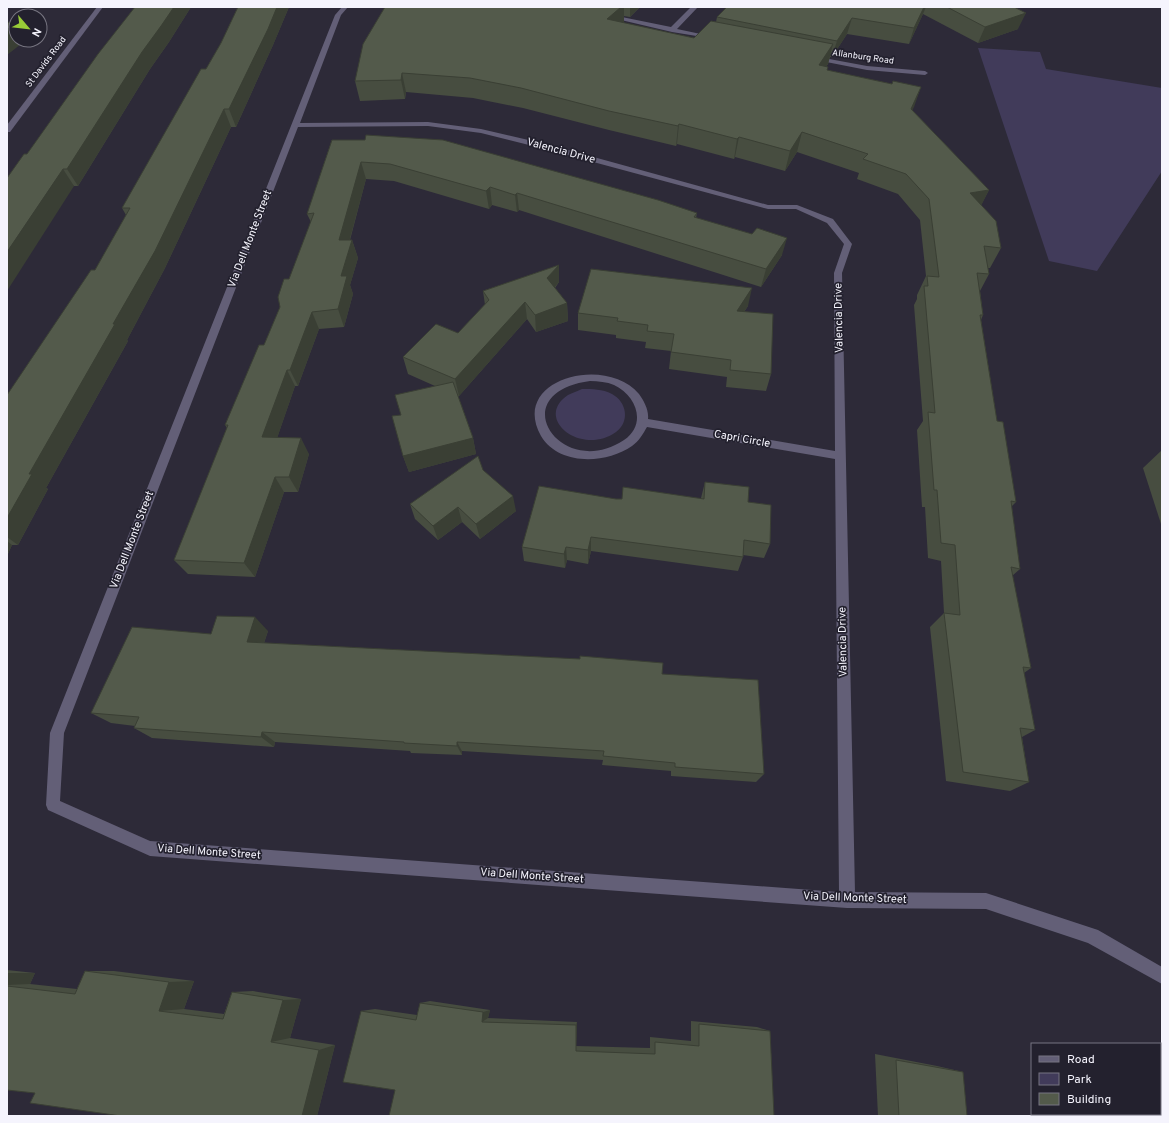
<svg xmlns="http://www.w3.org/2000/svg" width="1169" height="1123" viewBox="0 0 1169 1123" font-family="Overpass,sans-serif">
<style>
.green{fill:#413b5a}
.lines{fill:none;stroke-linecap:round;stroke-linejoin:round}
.minor{fill:#635f77;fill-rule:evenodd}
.wall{fill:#474d40}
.shaded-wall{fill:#3a3f34}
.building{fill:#535a4b;stroke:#3a3f34}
.labels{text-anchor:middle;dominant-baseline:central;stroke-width:3.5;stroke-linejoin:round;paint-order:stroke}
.far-street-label{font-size:9px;fill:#f5f4fd;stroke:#23212e}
.street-label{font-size:11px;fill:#f5f4fd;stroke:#23212e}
</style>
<rect width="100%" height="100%" fill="#2d2a38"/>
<g class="green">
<path d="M978,48L1040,52L1046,69L1162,88V171L1097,271L1049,261Z"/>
<path d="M582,389C593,389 602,389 612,394C627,402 630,422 616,432C581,457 533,418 568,395C572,393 578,391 582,389Z"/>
</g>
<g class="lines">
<g class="minor">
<path d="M97,7H103L10,132H7V125Z"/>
<path d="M342,7H348L341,15L300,123L428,122L481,129L550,145L768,205H797L833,219L852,244L842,273L855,892L986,893L1098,930L1162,967V984L1088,943L986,909L847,908L150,856L48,810L46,805L50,733L335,15ZM428,126L481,133L545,149L768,209H796L827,223L844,244L834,273L835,451L648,419C649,410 644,401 639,394C606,354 509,379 541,436C559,466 606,464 632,446C639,441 643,434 647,427L835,459L839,892L150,841L60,801L64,733L298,127ZM590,381C598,381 607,382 614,385C637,396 647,424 624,440C561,482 501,393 590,381Z"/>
<path d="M691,7H698L677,29L715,37V39L672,32L604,16L607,14L671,27Z"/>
<path d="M813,56L867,66L925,71L928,73L925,75L867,70L811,59V57Z"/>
</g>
</g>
<g class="wall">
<path d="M135,7H191L169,42L150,69L78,186H74L27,154Z"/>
<path d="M238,7H289L273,45L236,127H231L165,268L127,340L128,341L46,488L48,489L18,545H12L7,556V395L95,270L126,215L122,208L206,69L221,43Z"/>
<path d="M385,7H640L630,17L624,16V23L694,38L716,22L717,17L727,7H1014L1018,29L978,43L923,14L909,44L847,34L832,57H830L828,64L826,67L827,70L892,84L921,87L912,110L989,190L981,205L1001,248L990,268H988L989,274L980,291L983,315L981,320L997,421L1016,502L1011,507L1020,569L1012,576L1031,668L1024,673L1035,730L1022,737L1029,782L1010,791L946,781L930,627L944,613L941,561L928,558L925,507H922L917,430L923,421L914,305L917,299V295L926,276L920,220L898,194L857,179L859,173L797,152L785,171L735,157L734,159L677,144L676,146L609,130L523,108L473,98L406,92L405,99L360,101L355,81Z"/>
<path d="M332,140L697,213L696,218L782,255L761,287L519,210L517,212L492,205L489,209L394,181L366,179L350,240H352L358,258L350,285L353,294L344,327L319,329L298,386H295L277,438L309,454L298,492H284L255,577L188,574L174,560L227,428L225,425L264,345L280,307L311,222L307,214Z"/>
<path d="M559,265V282L555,288L567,303L568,321L536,332L527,319L459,396H458L473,438L476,454L409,472L403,456L401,415L435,386L408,374L403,357L458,333L485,305L483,291Z"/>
<path d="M748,306L744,312L771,374L766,391L726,387L727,377L669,369L671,351L645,348L646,342L616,338V335L578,330V313Z"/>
<path d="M1162,450V527L1143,468Z"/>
<path d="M483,470L516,511L480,539L462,522L438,540L415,519L410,504Z"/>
<path d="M705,482L748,502L770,544L764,558L743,555V557L738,571L591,551L588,564L567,560L565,568L524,561L522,547L616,499L701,498Z"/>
<path d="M268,631L264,643L662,674L764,774L756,782L671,776V771L602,765L603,760L462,751V755L411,753L410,751L275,742L274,747L152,738L134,728L135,726L111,723L91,713L211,634Z"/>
<path d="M7,970L35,973L30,984L77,989L85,971H114L194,981L184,1009L224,1014L232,992L253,991L301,999L290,1038L335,1045L317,1116L35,1093L7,1090Z"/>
<path d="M430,1001L490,1010L488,1018L577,1022L576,1046L650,1048V1037L691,1041V1021L757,1027L770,1031L774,1116L395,1090L361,1011L375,1009L417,1015L420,1003Z"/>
<path d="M875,1054L937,1066L963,1072L967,1116H878Z"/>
</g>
<g class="shaded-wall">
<path d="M174,7H191L169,42L150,69L78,186L67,169L142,52Z"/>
<path d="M277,7H289L273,45L236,127L229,109Z"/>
<path d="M621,7H624V23L607,19Z"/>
<path d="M630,7H640L630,17Z"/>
<path d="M924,7H926L923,14L909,44L914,28Z"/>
<path d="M1026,13L1018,29L978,43L985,27Z"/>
<path d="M852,18L847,34L832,57L837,41Z"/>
<path d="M14,24L16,27V40H24L25,41L7,55V30Z"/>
<path d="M833,44L828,64L814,85L819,65Z"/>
<path d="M402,73L406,92L405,99L401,80Z"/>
<path d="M921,87L914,107L903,129L911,109Z"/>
<path d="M224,109L231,127L165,268L127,340L128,341L46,488L48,489L18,545L7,537V518L29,474L113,324Z"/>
<path d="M679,124L677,144L676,146L678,126Z"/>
<path d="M802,132L797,152L785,171L790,151Z"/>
<path d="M739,137L735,157L734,159L737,139Z"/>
<path d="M361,162L366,179L345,257L339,240Z"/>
<path d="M63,169L74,186L7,291V252Z"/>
<path d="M490,187L492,205L489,209L486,191Z"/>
<path d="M989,190L979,210L970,193Z"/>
<path d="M517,193L519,210L517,212L515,195Z"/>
<path d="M787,238L782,255L761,287L766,269Z"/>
<path d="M352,240L358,258L350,285L353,294L344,327L338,309L341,276Z"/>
<path d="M559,265V282L548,295L547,278Z"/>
<path d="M752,288L748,306L733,328L737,311Z"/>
<path d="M525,302L527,319L459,396L455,379Z"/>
<path d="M567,303L568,321L536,332L535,315Z"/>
<path d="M312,312L319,329L298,386L290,370Z"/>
<path d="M287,370L295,386L272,453L262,437Z"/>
<path d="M301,438L309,454L298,492L289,477Z"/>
<path d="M473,438L476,454L409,472L403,456Z"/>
<path d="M275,477L284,492L255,577L244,563Z"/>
<path d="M513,496L516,511L480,539L476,524Z"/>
<path d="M458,507L462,522L438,540L433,526Z"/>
<path d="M591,537V551L588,564V550Z"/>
<path d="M7,541L12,545L7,556Z"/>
<path d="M566,547L567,560L565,568L564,554Z"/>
<path d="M255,617L268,631L260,655L247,642Z"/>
<path d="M262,732L275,742L274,747L261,737Z"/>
<path d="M457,742L462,751V755L457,746Z"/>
<path d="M7,973H35L30,984L7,985Z"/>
<path d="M194,981L184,1009L159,1011L169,982Z"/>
<path d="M301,999L290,1038L271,1042L283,1000Z"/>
<path d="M490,1010L488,1018L482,1022L483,1012Z"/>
<path d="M577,1022L576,1046V1051V1025Z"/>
<path d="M335,1045L317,1116H302L319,1050Z"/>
</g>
<g class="building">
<path d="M135,7H174L161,26L142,52L67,169H63L7,252V178L24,154H27L98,54Z"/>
<path d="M238,7H277L268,29L229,109H224L155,251L113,324H115L29,474H32L7,518V395L91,270H95L130,208H122L201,69H206L221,43Z"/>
<path d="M385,7H621L607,19L694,38L711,21L833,44L819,65L828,67L827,70L892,84L893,81L921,87L911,109L989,190L970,193L996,221L1001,248L984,246L989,274L977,273L983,315H980L997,421L1003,422L1016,502L1011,501L1020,569L1011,567L1031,668L1023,667L1035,730L1020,728L1029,782L963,772L944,613L960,615L955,545L941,543L937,490H934L928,412L935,413L924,286H928L927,276L939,277L929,199L906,174L863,159L868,154L802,132L790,151L739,137L737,139L679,124L678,126L609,111L521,88L470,78L402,73L401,80L355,81L363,44Z"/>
<path d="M727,7H924L914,28L852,18L837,41L717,17Z"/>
<path d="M947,7H1014L1026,13L985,27Z"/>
<path d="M7,22L14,24L7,30Z"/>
<path d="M366,135L443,140L658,200L697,213L694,217L752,234L757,228L787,238L766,269L517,193L515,195L490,187L486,191L390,164L361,162L339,240H352L341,276H347L338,309L312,312L290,370H287L262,437L301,438L289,477H275L244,563L174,560L228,425H225L259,345H264L280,307L278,297L284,279H289L314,213L307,214L332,140H365Z"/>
<path d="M559,265L547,278L567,303L535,315L525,302L455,379L403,357L436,324L458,333L489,300L483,291Z"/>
<path d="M591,269L752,288L737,311L773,314L771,374L730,370L731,360L671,352L674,334L647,331L648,325L617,321L618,318L578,313Z"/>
<path d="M453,382L473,438L403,456L392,416L401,415L395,395Z"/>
<path d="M478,456L483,470L513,496L476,524L458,507L433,526L410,504Z"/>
<path d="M705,482L749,487L748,502L771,505L770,544L744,540L743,557L591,537L588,550L566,547L564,554L522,547L539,486L616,499H622L623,487L704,499Z"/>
<path d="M217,616L255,617L247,642L580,659V656L663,663L662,674L758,680L764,774L675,767V763L603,756L604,751L457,742V746L404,743V742L262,732L261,737L134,728L139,717L91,713L132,627L211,634Z"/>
<path d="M85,971L169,982L159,1011L223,1019L232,992L283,1000L271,1042L319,1050L302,1116H121L30,1103L35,1093L7,1090V986L75,994Z"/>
<path d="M420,1003L483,1012L482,1022L576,1025V1051L655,1054V1042L699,1046V1024L770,1031L774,1116H389L395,1090L343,1082L361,1011L416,1020Z"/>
<path d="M896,1060L963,1072L967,1116H899Z"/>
</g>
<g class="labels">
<g class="far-street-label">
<text transform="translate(863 57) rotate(8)">Allanburg Road</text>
<text transform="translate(46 62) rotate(-53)">St Davids Road</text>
</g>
<g class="street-label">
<text transform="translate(561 151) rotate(15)">Valencia Drive</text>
<text transform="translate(250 239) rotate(-69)">Via Dell Monte Street</text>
<text transform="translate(839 318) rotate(-91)">Valencia Drive</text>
<text transform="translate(742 439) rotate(10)">Capri Circle</text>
<text transform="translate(132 540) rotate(-69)">Via Dell Monte Street</text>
<text transform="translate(843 642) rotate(-91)">Valencia Drive</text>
<text transform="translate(209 852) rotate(4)">Via Dell Monte Street</text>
<text transform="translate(532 876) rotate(4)">Via Dell Monte Street</text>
<text transform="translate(855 898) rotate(2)">Via Dell Monte Street</text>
</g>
</g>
<rect width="1169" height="1123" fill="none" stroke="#f5f4fd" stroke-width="16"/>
<rect x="1031" y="1043" width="130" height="72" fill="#23212e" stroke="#777581"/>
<rect x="1039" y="1056" width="20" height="6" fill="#635f77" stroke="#777581"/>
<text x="1067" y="1063" font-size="12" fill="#f5f4fd">Road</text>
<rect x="1039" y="1073" width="20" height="12" fill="#413b5a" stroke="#777581"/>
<text x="1067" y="1083" font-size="12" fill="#f5f4fd">Park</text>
<rect x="1039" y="1093" width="20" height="12" fill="#535a4b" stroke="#777581"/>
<text x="1067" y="1103" font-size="12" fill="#f5f4fd">Building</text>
<g transform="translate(28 28) rotate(118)"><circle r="19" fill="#23212e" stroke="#777581"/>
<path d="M0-3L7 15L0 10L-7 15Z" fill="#98cb37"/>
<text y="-6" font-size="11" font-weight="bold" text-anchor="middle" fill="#f5f4fd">N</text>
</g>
</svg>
